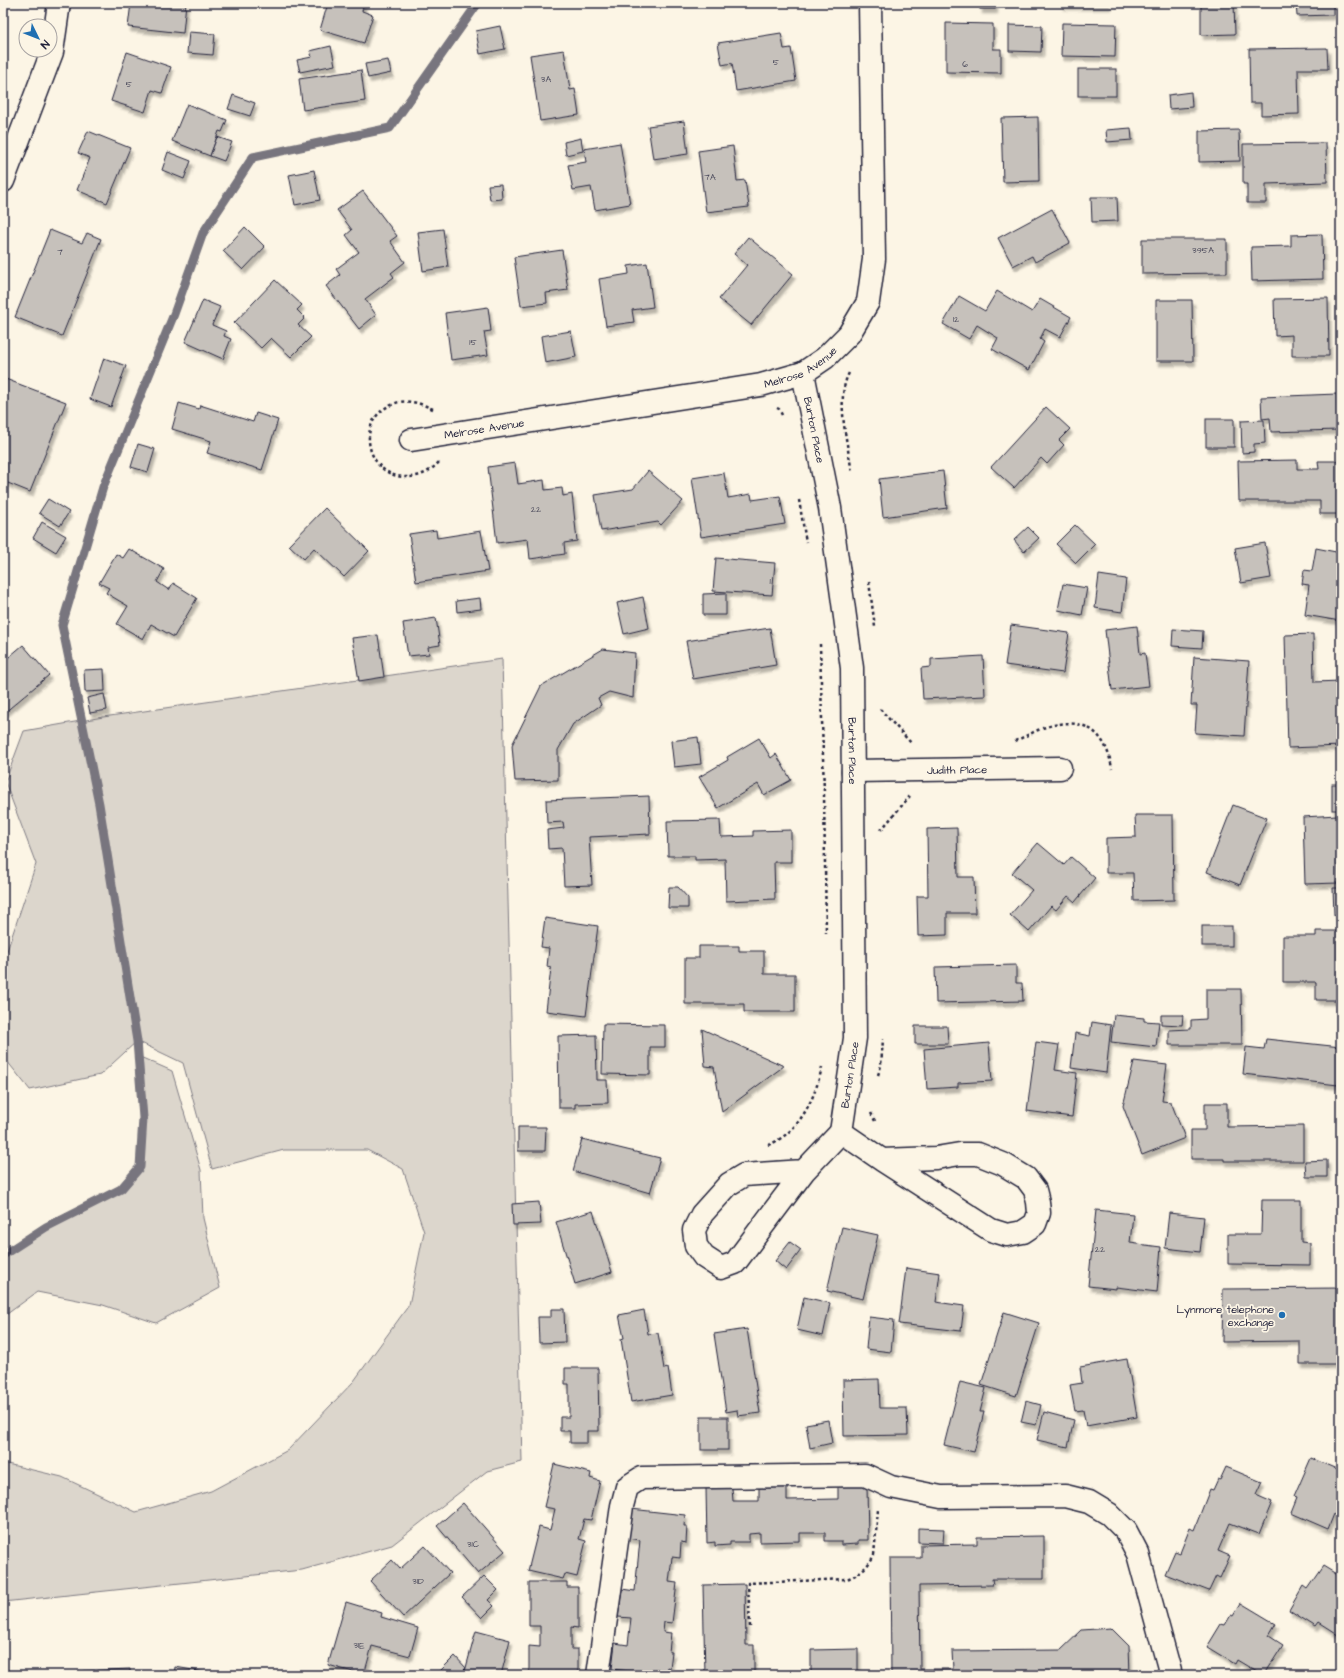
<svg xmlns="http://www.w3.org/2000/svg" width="1344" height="1678" viewBox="0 0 1344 1678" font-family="'Architects Daughter',sans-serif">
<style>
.green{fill:#dcd6cc;stroke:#7f7c84}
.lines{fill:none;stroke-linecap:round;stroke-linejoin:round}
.stream{stroke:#78757e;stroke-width:9}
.building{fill:#c6c1bb;stroke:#22223b;filter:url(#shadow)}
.minor-casing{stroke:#22223b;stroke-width:25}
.path{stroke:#22223b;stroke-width:2.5;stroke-dasharray:3 3;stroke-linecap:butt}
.minor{stroke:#fcf5e5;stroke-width:22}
.poi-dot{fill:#1f6fb2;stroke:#fcf5e5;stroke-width:1.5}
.labels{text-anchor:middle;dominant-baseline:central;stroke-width:3.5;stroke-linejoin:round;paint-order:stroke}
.number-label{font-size:9px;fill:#4b4a5b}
.street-label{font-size:11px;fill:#22223b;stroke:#fcf5e5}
.poi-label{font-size:11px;fill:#22223b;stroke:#fcf5e5;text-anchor:end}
</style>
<defs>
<filter id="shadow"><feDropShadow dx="2.5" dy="4.5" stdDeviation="1" flood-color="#0004"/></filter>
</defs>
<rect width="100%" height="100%" fill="#fcf5e5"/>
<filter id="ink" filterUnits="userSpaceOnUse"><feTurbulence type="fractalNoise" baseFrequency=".025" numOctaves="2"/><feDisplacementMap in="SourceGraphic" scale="8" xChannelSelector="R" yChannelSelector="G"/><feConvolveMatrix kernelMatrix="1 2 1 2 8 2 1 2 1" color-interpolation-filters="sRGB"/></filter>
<g filter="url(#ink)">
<g class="green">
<path d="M502,659L522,1462L487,1471L392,1545L302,1570L3,1602V1463L62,1477L136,1512L211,1491L288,1450L354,1381L409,1305L424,1232L403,1169L367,1150H284L212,1169L183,1063L137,1041L100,1075L30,1090L3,1056V981L6,954L36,864L5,782L24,731L103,717Z"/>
<path d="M138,1056L172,1071L201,1170L203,1218L220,1288L156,1323L103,1305L37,1292L3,1317V1255L46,1227L121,1189L140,1167L143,1118Z"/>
</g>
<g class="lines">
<path class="stream" d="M3,1255L46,1227L121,1189L140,1167L143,1118L137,1041L99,804L62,625L103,487L174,314L203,233L253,157L390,128L478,3"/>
</g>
<g class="building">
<path d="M131,3H186L183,33L128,27Z"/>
<path d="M328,3H364L362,11L373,15L364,43L320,30Z"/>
<rect x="980" y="3" width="15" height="6"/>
<rect x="1061" y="3" width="48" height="2"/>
<path d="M1201,3H1234L1235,34L1201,35Z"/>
<path d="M1296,3H1333V15L1297,16Z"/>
<path d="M946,23L993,24V49H1001V73L946,72Z"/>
<path d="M1062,23L1116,24L1115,57L1061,56Z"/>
<path d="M1009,25L1042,26L1041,52L1009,51Z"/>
<path d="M500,26L505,49L480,54L476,31Z"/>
<path d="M189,32L215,34L213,55L187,53Z"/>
<path d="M781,33L784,49L791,48L796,81L736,91L732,63L722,65L718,43Z"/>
<path d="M331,46L335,65L300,72L297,60L312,57L310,51Z"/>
<path d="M1327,48L1328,69H1298L1299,114L1261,115V103H1250L1249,49Z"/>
<path d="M564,50L570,90L575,89L579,115L540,121L530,55Z"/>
<path d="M127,52L171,67L162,93L152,90L145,112L111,101Z"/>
<path d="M388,60L391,73L368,78L365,64Z"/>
<rect x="1078" y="69" width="38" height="27"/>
<path d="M361,70L365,101L303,110L299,79Z"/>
<path d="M1191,92L1192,107L1169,109L1168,95Z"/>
<path d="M233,95L255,103L250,116L228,109Z"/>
<path d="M187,104L227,120L222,132L219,131L210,156L172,141Z"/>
<path d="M1038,117L1039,181L1003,182L1001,118Z"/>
<path d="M684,121L688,154L653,159L648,126Z"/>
<path d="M1131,128L1132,140L1107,142L1106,130Z"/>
<path d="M1239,130L1240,161L1199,162V131Z"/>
<path d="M88,131L130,148L107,203L77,190L90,158L78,153Z"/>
<path d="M217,137L232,142L224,161L210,156Z"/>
<path d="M581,138L583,151L566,155L564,142Z"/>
<path d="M620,143L630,204L595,210L591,187L573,190L568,165L586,162L584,149Z"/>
<path d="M1326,143L1327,182L1266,184V203H1247V184H1243V144Z"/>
<path d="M733,146L737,181L745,180L749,207L706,212L698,151Z"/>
<path d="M168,152L191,161L184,179L162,170Z"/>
<path d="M314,170L320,200L295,205L289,175Z"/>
<path d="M501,184L502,199L490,200L488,185Z"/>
<path d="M363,191L397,236L390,241L405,262L391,273L394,277L365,299L376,315L359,329L326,286L340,275L336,269L359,252L346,235L352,230L337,210Z"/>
<path d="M1091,197H1117L1118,221L1092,222Z"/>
<path d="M1052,209L1070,243L1035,262L1032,256L1013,266L998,238Z"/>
<path d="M245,227L265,247L243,270L223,251Z"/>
<path d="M443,229L448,267L423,271L418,232Z"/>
<path d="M50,230L82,243L87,233L101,239L62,336L15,317Z"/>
<path d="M1322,234L1323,279L1252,281L1251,247L1291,246V235Z"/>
<path d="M748,237L793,274L751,325L719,299L747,265L734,254Z"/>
<path d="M1142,239H1227V273L1142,274Z"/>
<path d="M562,250L568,290L546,293L547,303L521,306L514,257Z"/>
<path d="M647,263L653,307L632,310L634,322L606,326L599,279L629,274L628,266Z"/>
<path d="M275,280L302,305L297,310L305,318L298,325L311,337L291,357L271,338L261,348L234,323Z"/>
<path d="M997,291L1032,312L1040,299L1071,317L1060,337L1045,329L1040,339L1044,342L1029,370L992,349L998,338L977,325L969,339L943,324L959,296L985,311Z"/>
<path d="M1328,298L1329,356H1292V335L1275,336L1274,299Z"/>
<path d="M203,300L220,307L212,325L226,331L224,336L231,339L223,359L185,342Z"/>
<path d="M1156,300H1192L1193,361H1156Z"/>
<path d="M488,307L491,331L484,332L488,355L451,360L445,313Z"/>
<path d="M571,331L576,357L545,363L541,336Z"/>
<path d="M104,358L126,366L111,407L90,399Z"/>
<path d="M3,378L66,402L30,492L3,481Z"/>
<path d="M1337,394L1338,430L1271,432L1270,418L1262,419L1261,397Z"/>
<path d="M179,403L199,409L200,405L253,422L256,413L278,420L262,470L207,453L211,441L172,429Z"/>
<path d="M1046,407L1070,429L1059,440L1064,445L1047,464L1041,458L1014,488L991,467Z"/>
<rect x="1206" y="419" width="28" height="28"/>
<path d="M1264,420L1265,443L1254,444V452L1242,453L1241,421Z"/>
<path d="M138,444L155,449L148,472L131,467Z"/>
<path d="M1297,460V469H1319L1318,461H1341V514H1320V501H1239L1238,461Z"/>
<path d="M515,463L518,484L544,480L545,490L562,488L563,496L572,494L577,541L564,543L565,554L530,559L528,539L497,543L488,467Z"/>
<path d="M648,471L683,501L661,525L658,522L601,531L595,495L633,489Z"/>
<path d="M943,471L947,508L883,517L879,479Z"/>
<path d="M724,473L728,498L751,494L752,500L780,496L785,524L701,537L692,478Z"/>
<path d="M48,499L69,512L60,526L39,513Z"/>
<path d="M325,508L369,551L344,577L314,548L304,559L289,545Z"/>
<path d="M42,522L66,536L56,552L33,538Z"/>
<path d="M1075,525L1095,544L1076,563L1056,544Z"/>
<path d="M1028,527L1039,538L1024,552L1014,540Z"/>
<path d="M436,530L437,538L481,531L488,571L416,582L409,534Z"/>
<path d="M1265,543L1271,578L1241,583L1235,548Z"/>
<path d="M1316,548L1341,553L1340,621L1305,615L1309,585L1302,584L1304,570L1312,571Z"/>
<path d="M129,549L164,569L157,582L169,590L173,583L197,598L174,637L151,624L143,639L117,624L128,606L106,593L109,588L99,583L116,554L123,558Z"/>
<path d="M716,558L775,563L772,595L713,591Z"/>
<path d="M1099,575L1126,579L1122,612L1095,608Z"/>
<path d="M1063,584L1087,588L1082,615L1058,610Z"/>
<path d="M726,593V615H703V594Z"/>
<path d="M643,597L649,628L624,634L617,603Z"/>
<path d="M480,598L481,609L457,612L456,601Z"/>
<path d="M436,618L440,645L428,647L429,654L408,656L403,623Z"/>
<path d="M1011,625L1069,633L1063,673L1005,665Z"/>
<path d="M1137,626L1140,654L1145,653L1149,686L1112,690L1105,630Z"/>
<path d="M770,628L776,665L693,679L686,641Z"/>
<path d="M1173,629L1203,631L1202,648L1172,646Z"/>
<path d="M1313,634L1314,682L1341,681V746L1288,748L1285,635Z"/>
<path d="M378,635L384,677L359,681L352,638Z"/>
<path d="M23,645L49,675L3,714V662Z"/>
<path d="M603,649L635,653L633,698L609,692L598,698L601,705L573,724L558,750V780L515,781L512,745L541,686Z"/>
<path d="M983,656L985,696L923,699L921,668L931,667V659Z"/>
<path d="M1194,657L1249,661L1244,736L1195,733L1197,705H1191Z"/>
<path d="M104,669L105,691L85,692L84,670Z"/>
<path d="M104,694L107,710L90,713L87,698Z"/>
<path d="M698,737L701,764L674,767L671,741Z"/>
<path d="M759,738L771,758L776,754L791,780L764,795L758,784L718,808L699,777L728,760L727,757Z"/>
<rect x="1332" y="784" width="9" height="26"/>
<path d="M649,796L650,834L589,837L592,885L564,886L562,848L548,849L547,830L564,828L563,822L547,823L546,800Z"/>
<path d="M1233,805L1267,818L1240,885L1207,872Z"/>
<path d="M1135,815H1173L1174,900L1134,901L1133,873H1106V838L1136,837Z"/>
<path d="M1337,815L1339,883L1305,884L1303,817Z"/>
<path d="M720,820L721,837L753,836V831L791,830V862H774L775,899L726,901L725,859L695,860V856H668L667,821Z"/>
<path d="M957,828L958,877H974L975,913H947V935L918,936L917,896H928L927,829Z"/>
<path d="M1038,843L1064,865L1071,857L1095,878L1075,902L1068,896L1056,910L1051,906L1029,932L1010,915L1032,890L1012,873Z"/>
<path d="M669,887H678L688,898V908H668Z"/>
<path d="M1333,888H1341V914L1334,915Z"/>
<path d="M545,918L598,926L586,1016L546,1011L551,968L547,967L549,948L541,947Z"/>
<rect x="1202" y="926" width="30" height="20"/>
<path d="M1316,931H1341V1000H1316V982H1283V936H1316Z"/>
<path d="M699,946H739V951H764V974H795V1012H744V1004H685V958H699Z"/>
<path d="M1016,965V983H1022L1023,1001L936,1003L935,967Z"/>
<path d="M1206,989H1241L1242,1045H1169V1030L1191,1029V1020L1206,1019Z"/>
<path d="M1114,1015L1144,1018V1021L1159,1022L1156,1047L1111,1042Z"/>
<path d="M1161,1015H1183L1182,1025L1161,1024Z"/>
<path d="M1092,1022L1111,1025L1106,1073L1071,1068L1075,1033L1090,1036Z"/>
<path d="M603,1024L665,1025V1047H650V1075L602,1074Z"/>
<path d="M915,1026H947L948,1044H915Z"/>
<path d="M702,1029L784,1066L722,1112L714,1067L705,1066Z"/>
<path d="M596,1035L597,1080H607L608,1103L575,1104V1108H559L558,1036Z"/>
<path d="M1266,1039L1341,1047L1338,1085L1243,1074L1246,1047L1264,1049Z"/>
<path d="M1036,1042L1059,1045L1055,1070L1077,1073L1072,1117L1027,1111Z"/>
<path d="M989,1043L992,1081L958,1083V1087L927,1089L924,1049Z"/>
<path d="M1134,1061L1167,1065L1162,1101L1171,1102L1185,1138L1142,1155L1123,1106Z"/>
<path d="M1205,1103H1227V1127L1303,1126V1161H1224V1159H1191V1130H1205Z"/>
<path d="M518,1127H546L545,1151H518Z"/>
<path d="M582,1139L660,1158L650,1193L573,1171Z"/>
<path d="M1327,1160V1177H1306L1305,1161Z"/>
<path d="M1262,1200H1301V1242L1310,1243V1265L1228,1264V1234H1261Z"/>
<path d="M539,1202L541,1224L513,1225L512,1204Z"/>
<path d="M1096,1210L1133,1214L1130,1243L1161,1247L1157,1292L1116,1287V1289L1088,1286Z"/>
<path d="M593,1211L612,1272L575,1284L556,1222Z"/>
<path d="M1169,1213L1204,1217L1200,1252L1165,1248Z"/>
<path d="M842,1227L878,1235L863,1299L827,1291Z"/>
<path d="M790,1242L801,1250L786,1270L775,1261Z"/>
<path d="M906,1268L940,1273L936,1302L964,1306L961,1331L899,1324Z"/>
<path d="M1341,1288V1364H1300V1341L1222,1342L1223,1289Z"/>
<path d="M804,1297L830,1303L823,1336L797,1330Z"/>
<path d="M551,1309H564L565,1342L539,1343L538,1317H551Z"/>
<path d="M644,1310L648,1334L658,1333L664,1369L668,1368L672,1395L631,1402L621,1339L624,1338L619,1315Z"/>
<path d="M1004,1312L1039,1323L1016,1396L981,1385Z"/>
<path d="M869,1317L894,1320L891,1352L866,1349Z"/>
<path d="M747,1329L760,1413L738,1416L737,1410L726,1412L714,1334Z"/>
<path d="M1127,1359L1137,1417L1086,1426L1083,1410L1075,1411L1070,1385L1082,1383L1080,1367Z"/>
<path d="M565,1368H598L599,1431H587V1443H570V1431H560V1417H569V1384H565Z"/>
<path d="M879,1379L880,1408H907L908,1435L844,1436L843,1380Z"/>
<path d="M960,1382L986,1388L980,1412H984L974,1452L944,1445Z"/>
<path d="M1026,1401L1041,1405L1036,1425L1021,1422Z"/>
<path d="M1044,1412L1074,1420L1068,1447L1037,1440Z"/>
<rect x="701" y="1417" width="27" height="33"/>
<path d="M828,1420L832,1443L810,1448L806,1424Z"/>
<path d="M1311,1458L1339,1470L1336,1475L1341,1477V1517L1334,1514L1328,1529L1291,1513L1297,1498L1294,1497Z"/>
<path d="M554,1464L591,1473L590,1478L600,1481L591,1520L584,1519L579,1539L586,1541L577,1577L565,1574L563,1579L528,1571L539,1527L550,1530L555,1509L544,1507Z"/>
<path d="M1226,1467L1262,1482L1256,1495L1272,1502L1259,1534L1230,1523L1218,1551L1230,1556L1220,1578L1216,1576L1209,1591L1165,1574L1175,1551L1180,1553L1190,1528L1194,1530L1210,1489L1213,1490L1218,1479L1220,1480Z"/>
<path d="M838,1486H867L868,1540H858V1544L841,1545V1541H825V1533H800V1541L760,1542V1533L749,1534V1542H730V1545L715,1546V1542L707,1543L706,1488H732L733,1501H759V1488L787,1487V1500L838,1499Z"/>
<path d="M463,1503L505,1551L478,1574L437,1526Z"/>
<path d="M631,1509L685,1515L684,1526H687L686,1543L681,1542L680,1558L672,1557L669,1582L677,1583L672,1623L664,1622L663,1632L671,1633L669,1652H672L670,1668L667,1667L666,1675L612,1669L615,1643L628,1645L631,1618L618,1617L622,1589L635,1591L640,1540L627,1538Z"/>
<path d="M918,1528L944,1529L943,1543L918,1542Z"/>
<path d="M1044,1536V1579H992L993,1585L919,1586L920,1669H953L952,1651L1061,1650L1082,1630L1111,1628L1129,1646L1130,1675H891L890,1558H921V1545L977,1544V1537Z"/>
<path d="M425,1546L450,1573L403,1617L370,1581L392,1560L400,1569Z"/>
<path d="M1323,1566L1341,1577V1637L1319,1623L1316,1627L1289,1610L1303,1586L1307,1589Z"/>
<path d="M484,1576L498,1590L488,1600L494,1606L482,1618L462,1597Z"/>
<path d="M529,1582H567V1587H578V1628L571,1627V1649H578V1675H529V1646L540,1647V1626H529Z"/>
<path d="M745,1584L746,1645H754V1675H705L703,1585Z"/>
<path d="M346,1602L382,1613L381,1617L418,1628L410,1656L372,1646L364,1675L328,1665Z"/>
<path d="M1241,1603L1276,1624L1269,1636L1283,1645L1264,1675H1262L1237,1660L1235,1664L1207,1647L1221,1624L1225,1625L1231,1615L1233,1616Z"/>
<path d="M476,1631L510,1640L501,1675H464Z"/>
<path d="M858,1649V1675H811V1650Z"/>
<path d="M455,1656L466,1668L459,1675H443L440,1671Z"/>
<path d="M175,1667L217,1674V1675H174Z"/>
<path d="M130,1669V1675H85L84,1671Z"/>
</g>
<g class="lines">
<g class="minor-casing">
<g id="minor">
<path d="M3,181L52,52L59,3"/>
<path id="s1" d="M803,373L830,508L852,668L855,1038L841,1132L882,1160L936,1158L960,1154H978L1003,1164L1026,1178L1035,1190L1038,1202L1039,1213L1035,1224L1023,1232L1007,1235L991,1230L882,1160"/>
<path id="s2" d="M411,440L761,385L803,373L825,358L849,334L868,302L874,259L870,3"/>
<path id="s3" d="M853,771L1060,768"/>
<path d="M804,1171L744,1175L729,1184L702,1214L694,1230L696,1246L704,1257L721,1268L735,1263L804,1171L841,1132"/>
<path d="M598,1675L622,1506L627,1487L641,1478L865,1475L891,1487L941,1497L1065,1496L1089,1502L1109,1514L1126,1531L1138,1554L1171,1675"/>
</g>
</g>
<g class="path">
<path d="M849,373C835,399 848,445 852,473"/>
<path d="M777,408L779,409L783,417"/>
<path d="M433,409C422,404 411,400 400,402C396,402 392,405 389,406C355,423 367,475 404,477C418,478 430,472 439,462"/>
<path d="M799,500L806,542"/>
<path d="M869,582L875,627"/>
<path d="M820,644L824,794L826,933"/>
<path d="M880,709L912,744"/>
<path d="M1015,741C1024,737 1033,732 1043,728C1081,715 1106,729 1112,769"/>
<path d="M881,830L910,796"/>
<path d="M878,1075L881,1066L883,1039"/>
<path d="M871,1113L876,1123"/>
<path d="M768,1145C799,1133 815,1099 822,1067"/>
<path d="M750,1627L748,1583L847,1579C859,1574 868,1567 874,1555L878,1510"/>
</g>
<use href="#minor" class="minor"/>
</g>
</g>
<circle class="poi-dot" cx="1282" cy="1315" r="4"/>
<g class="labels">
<g class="number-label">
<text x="776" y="62">5</text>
<text x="965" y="64">6</text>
<text x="546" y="79">3A</text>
<text x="129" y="84">5</text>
<text x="710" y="177">7A</text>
<text x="1203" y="250">395A</text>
<text x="60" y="252">7</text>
<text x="956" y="319">12</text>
<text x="473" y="342">15</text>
<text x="536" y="509">22</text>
<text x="770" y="581">1</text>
<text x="1100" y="1249">22</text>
<text x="473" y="1544">31C</text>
<text x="418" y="1581">31D</text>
<text x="359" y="1645">31E</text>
</g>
<g class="street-label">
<text stroke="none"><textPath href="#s2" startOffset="398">Melrose Avenue</textPath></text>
<text stroke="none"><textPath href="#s2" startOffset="74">Melrose Avenue</textPath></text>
<text stroke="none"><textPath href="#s1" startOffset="58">Burton Place</textPath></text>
<text stroke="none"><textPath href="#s1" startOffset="382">Burton Place</textPath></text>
<text stroke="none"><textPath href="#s3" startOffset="104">Judith Place</textPath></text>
<text transform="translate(850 1075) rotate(-81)">Burton Place</text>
</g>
<g class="poi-label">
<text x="1274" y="1309">Lynmore telephone<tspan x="1274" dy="13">exchange</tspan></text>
</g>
</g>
<rect width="1344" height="1678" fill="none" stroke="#fcf5e5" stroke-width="16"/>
<rect x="8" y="8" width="1328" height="1662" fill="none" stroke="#22223b" stroke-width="1.5" filter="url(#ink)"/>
<g transform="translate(38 38) rotate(133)"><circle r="19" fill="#fcf5e5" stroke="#a5a1a1"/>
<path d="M0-3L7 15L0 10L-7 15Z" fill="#1f6fb2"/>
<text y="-6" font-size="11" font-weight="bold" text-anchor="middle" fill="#22223b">N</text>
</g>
</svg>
